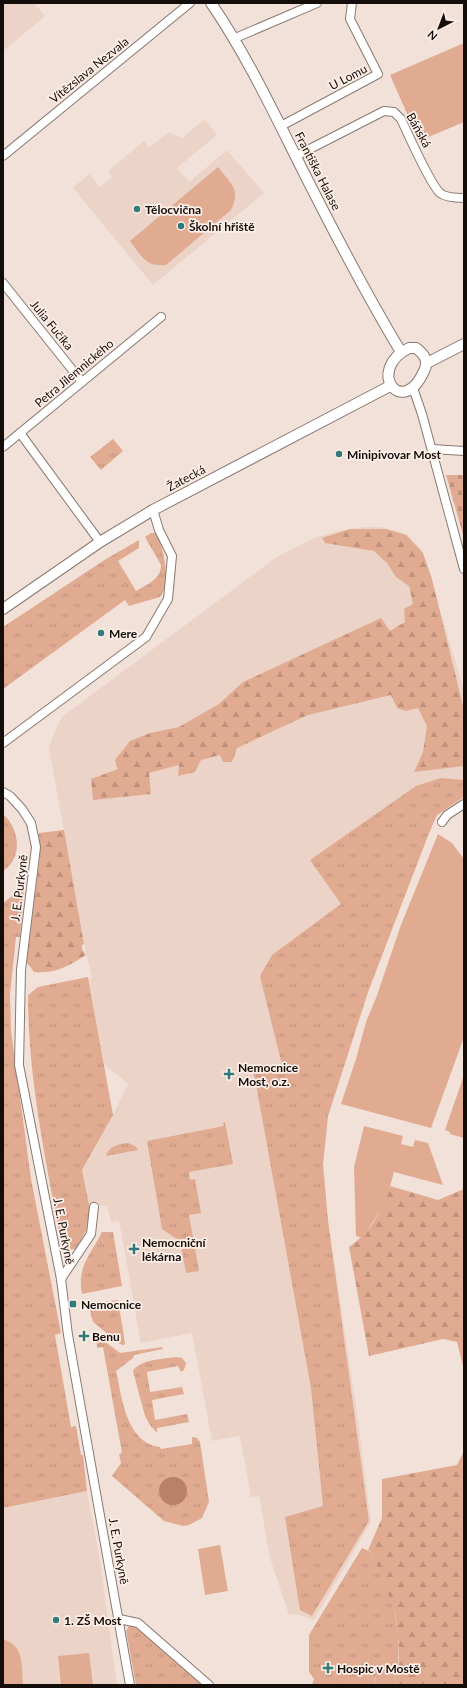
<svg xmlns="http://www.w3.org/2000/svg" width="467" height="1688" viewBox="0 0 467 1688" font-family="Lato,sans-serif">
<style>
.built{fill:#ebd3c7}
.grass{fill:url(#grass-tufts)}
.forest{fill:url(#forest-firs)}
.cemetery{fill:url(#cemetery-stones)}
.garden{fill:#e1ab92}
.water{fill:#b98267}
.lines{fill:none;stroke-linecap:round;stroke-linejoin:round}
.minor-casing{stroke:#887971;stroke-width:10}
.tertiary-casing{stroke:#887971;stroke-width:12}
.minor{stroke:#fff;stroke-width:8}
.tertiary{stroke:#fff;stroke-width:10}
.poi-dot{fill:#317a7b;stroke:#fdefe8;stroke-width:1.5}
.labels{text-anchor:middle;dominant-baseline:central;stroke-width:3.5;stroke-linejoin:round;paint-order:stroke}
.street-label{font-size:12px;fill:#140e0b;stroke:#fdefe8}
.poi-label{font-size:12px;font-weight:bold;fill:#140e0b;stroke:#fdefe8;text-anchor:start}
</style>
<defs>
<pattern id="grass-tufts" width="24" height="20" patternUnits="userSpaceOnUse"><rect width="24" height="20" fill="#e1ab92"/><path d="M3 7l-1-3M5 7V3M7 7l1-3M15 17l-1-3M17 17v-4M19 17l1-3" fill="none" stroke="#c0927d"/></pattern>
<pattern id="forest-firs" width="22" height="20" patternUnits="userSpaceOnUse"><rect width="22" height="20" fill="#e1ab92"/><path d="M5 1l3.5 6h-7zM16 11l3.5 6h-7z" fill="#c0927d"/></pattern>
<pattern id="cemetery-stones" width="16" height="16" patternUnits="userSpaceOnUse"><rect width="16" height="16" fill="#e1ab92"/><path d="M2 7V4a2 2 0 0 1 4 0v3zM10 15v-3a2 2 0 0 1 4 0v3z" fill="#c0927d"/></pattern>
</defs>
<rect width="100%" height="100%" fill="#f2e1d9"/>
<g class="built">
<path d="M3,3H34L45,16L3,51Z"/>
<path d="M205,119L217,135L177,168L189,182L227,150L264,193L153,285L73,188L89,174L100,187L112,177L108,171L144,141L149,147L169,132L182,138Z"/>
<path d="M364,527H380L407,534L422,550L464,690V797L437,815L429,833L368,992L328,1116L323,1164L328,1220L357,1413L371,1522L314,1620L296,1614L289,1615L270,1558L259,1496L251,1497L240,1436L212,1441L192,1333L141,1343L119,1220L111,1222L107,1205L88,1208L82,1170L113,1115L128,1084L104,1064L89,979L92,978L86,953L49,748L54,733L62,717L275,558L314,538L338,531Z"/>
<path d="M87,1491L99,1555L117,1685H3V1508Z"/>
</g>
<g class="grass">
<path d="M113,439L123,451L101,470L90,457Z"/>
<path d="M151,533H157C163,549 172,583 160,597L129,606L125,600L3,689V627L106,559L139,540V548L118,561L136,591C147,584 161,580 161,565L145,537Z"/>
<path d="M441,778L464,780V797L437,815L429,833L368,992L328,1116L323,1164L328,1221L369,1521L312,1616L300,1610L285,1517L323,1506L311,1388L253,1068L282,1065L260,976L272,955L341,904L310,860L416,786Z"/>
<path d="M3,814C20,829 23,858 3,871Z"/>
<path d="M24,887L20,937H16L10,994L11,1030L31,1179L61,1333L55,1335L71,1427L76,1426L81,1455H83L87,1491L3,1508V903Z"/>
<path d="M88,977L113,1115L82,1170L90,1210V1223L76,1250L72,1249L66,1255L63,1252C47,1167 28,1081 28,995L38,987Z"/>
<path d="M225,1122L233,1164L189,1172L190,1180L195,1179L201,1213L189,1215L199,1271L186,1273L180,1241L162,1229L147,1141L224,1126L223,1123Z"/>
<path d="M128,1143L135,1146L138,1150L106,1156C109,1146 118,1144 128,1143Z"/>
<path d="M102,1232H113L122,1286L82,1294C77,1266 90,1256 102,1232Z"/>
<path d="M118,1300L125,1343L124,1345L120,1344L93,1322L89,1307L92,1304Z"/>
<path d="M96,1335L120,1353L162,1347L163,1349L134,1355L133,1358L116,1371C122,1397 126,1443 160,1447L161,1449L192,1444V1437L197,1438L200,1442L209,1502L202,1518L189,1525L183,1526L164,1521L112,1476L121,1463L119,1454L122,1453L103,1347L97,1348Z"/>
<path d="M177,1357L182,1358L186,1363L184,1370L181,1372L178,1366L147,1372L150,1392L182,1387L184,1394L152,1400L155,1420L187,1414L189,1422L157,1428V1433L150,1425L145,1416L133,1371C140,1359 164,1359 177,1357Z"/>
<path d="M362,1548L371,1552L394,1607L398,1633V1657C388,1665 374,1669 374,1685H312L314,1679L309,1672V1635Z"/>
<path d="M129,1626H135L205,1685H136L126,1631Z"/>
</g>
<g class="forest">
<path d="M350,529H386L406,535L423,553L432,579L464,710V766L414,772L423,752L427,726L418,708L406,711L397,708L391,695L308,715L237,748L232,762H223L220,755L201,760L195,772L178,776L179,765L149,773L151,794L93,800L91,779L118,769L115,760L130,741L150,733L179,727L219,704L243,682L381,618L390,631L405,622L404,609L413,604L409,586L396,577L387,563L374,551L325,543L322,538Z"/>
<path d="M64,830L84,944L82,945V949L86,955C69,966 55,974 34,972L26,961L40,857L39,833Z"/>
<path d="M390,1186L438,1200L464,1189V1370L457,1342L443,1339L369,1356L349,1247C370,1233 383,1210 390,1186Z"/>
<path d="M464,1451V1685H397L394,1675L399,1674L398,1633L395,1612L371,1552L368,1550L382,1518V1479L457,1465Z"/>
</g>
<path class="cemetery" d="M446,475H464V538Z"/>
<g class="garden">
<path d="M464,43V122L419,141L390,75Z"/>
<path d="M218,167C231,184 241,189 231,210L166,265C145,267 142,256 130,241Z"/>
<path d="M438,834L452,843L464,859V1037L431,1128L341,1104L356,1059L366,1022L376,998L401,925Z"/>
<path d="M464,1075V1138L450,1134V1132L445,1130Z"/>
<path d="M364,1126L403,1136L401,1144L413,1147L415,1140L428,1143L443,1185L394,1172L385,1204L362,1238L356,1236L354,1167Z"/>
<path d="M220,1545L228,1591L205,1595L198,1549Z"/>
<path d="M3,1639C25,1646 21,1665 23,1685H3Z"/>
<path d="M89,1653L93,1685H61L58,1656Z"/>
<path d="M398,1657L399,1674L394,1675L397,1685H374L377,1668L382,1667Z"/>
</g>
<circle class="water" cx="173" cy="1491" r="14"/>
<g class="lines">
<g class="minor-casing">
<g id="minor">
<path d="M233,39L317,3"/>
<path d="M281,126L378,74L350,19L352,3"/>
<path d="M3,156L190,3"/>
<path d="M296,156L384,111L394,112L401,119C408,134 430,184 440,193C446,198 457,198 464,198"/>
<path d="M3,283L82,382"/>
<path d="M413,388L422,414L464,569"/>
<path d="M20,433L100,542"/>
<path d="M3,447L161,317"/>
<path d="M432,449L464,451"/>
<path d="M3,743L146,637L168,599L172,556L159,530L153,510"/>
<path d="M3,792L10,796L22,809L31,823L36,847L21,970L19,1065L61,1279L68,1335L130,1685"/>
<path d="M442,822L447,815L464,804"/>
<path d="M61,1279L91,1234L94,1207"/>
<path d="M119,1619L138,1623L209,1685"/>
</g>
</g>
<g class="tertiary-casing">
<g id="tertiary">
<path d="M211,3C244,51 270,105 296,157C329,223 363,289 401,352"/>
<path d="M409,348H416C425,355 429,361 424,371C402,420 365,370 409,348Z"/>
<path d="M427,363L464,344"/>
<path d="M3,609L100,542L153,510L390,386"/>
</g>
</g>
<use href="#minor" class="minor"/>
<use href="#tertiary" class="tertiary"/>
</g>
<g class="poi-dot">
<circle cx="137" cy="209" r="4"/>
<circle cx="181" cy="226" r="4"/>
<circle cx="339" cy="454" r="4"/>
<circle cx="101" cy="633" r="4"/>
<path d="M227 1068h4v4h4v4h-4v4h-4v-4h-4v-4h4z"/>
<path d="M132 1243h4v4h4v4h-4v4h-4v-4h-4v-4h4z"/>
<rect x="69" y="1300" width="8" height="8" rx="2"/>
<path d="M82 1330h4v4h4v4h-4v4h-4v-4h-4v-4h4z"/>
<circle cx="56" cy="1620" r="4"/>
<path d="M326 1662h4v4h4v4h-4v4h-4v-4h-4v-4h4z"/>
</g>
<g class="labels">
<g class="street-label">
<text transform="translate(89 70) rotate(-39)">Vítězslava Nezvala</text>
<text transform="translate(348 77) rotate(-28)">U Lomu</text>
<text transform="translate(419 130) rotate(61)">Báňská</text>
<text transform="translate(318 171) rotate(63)">Františka Halase</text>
<text transform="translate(52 325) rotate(51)">Julia Fučíka</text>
<text transform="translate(74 373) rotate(-40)">Petra Jilemnického</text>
<text transform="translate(186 478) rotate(-28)">Žatecká</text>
<text transform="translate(19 888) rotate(-83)">J. E. Purkyně</text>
<text transform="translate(64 1231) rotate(79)">J. E. Purkyně</text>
<text transform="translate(119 1551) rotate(80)">J. E. Purkyně</text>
</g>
<g class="poi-label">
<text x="145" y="209">Tělocvična</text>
<text x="189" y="226">Školní hřiště</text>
<text x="347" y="454">Minipivovar Most</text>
<text x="109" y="633">Mere</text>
<text x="238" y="1067">Nemocnice<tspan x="238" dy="14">Most, o.z.</tspan></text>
<text x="142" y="1242">Nemocniční<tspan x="142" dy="14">lékárna</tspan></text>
<text x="81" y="1304">Nemocnice</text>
<text x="92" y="1336">Benu</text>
<text x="64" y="1620">1. ZŠ Most</text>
<text x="337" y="1668">Hospic v Mostě</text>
</g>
</g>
<rect width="467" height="1688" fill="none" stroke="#140e0b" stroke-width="8"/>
<g transform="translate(439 28) rotate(222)" stroke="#fdefe8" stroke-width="3" paint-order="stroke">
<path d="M0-3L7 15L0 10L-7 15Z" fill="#140e0b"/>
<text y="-6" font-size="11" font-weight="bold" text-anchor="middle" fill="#140e0b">N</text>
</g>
</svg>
